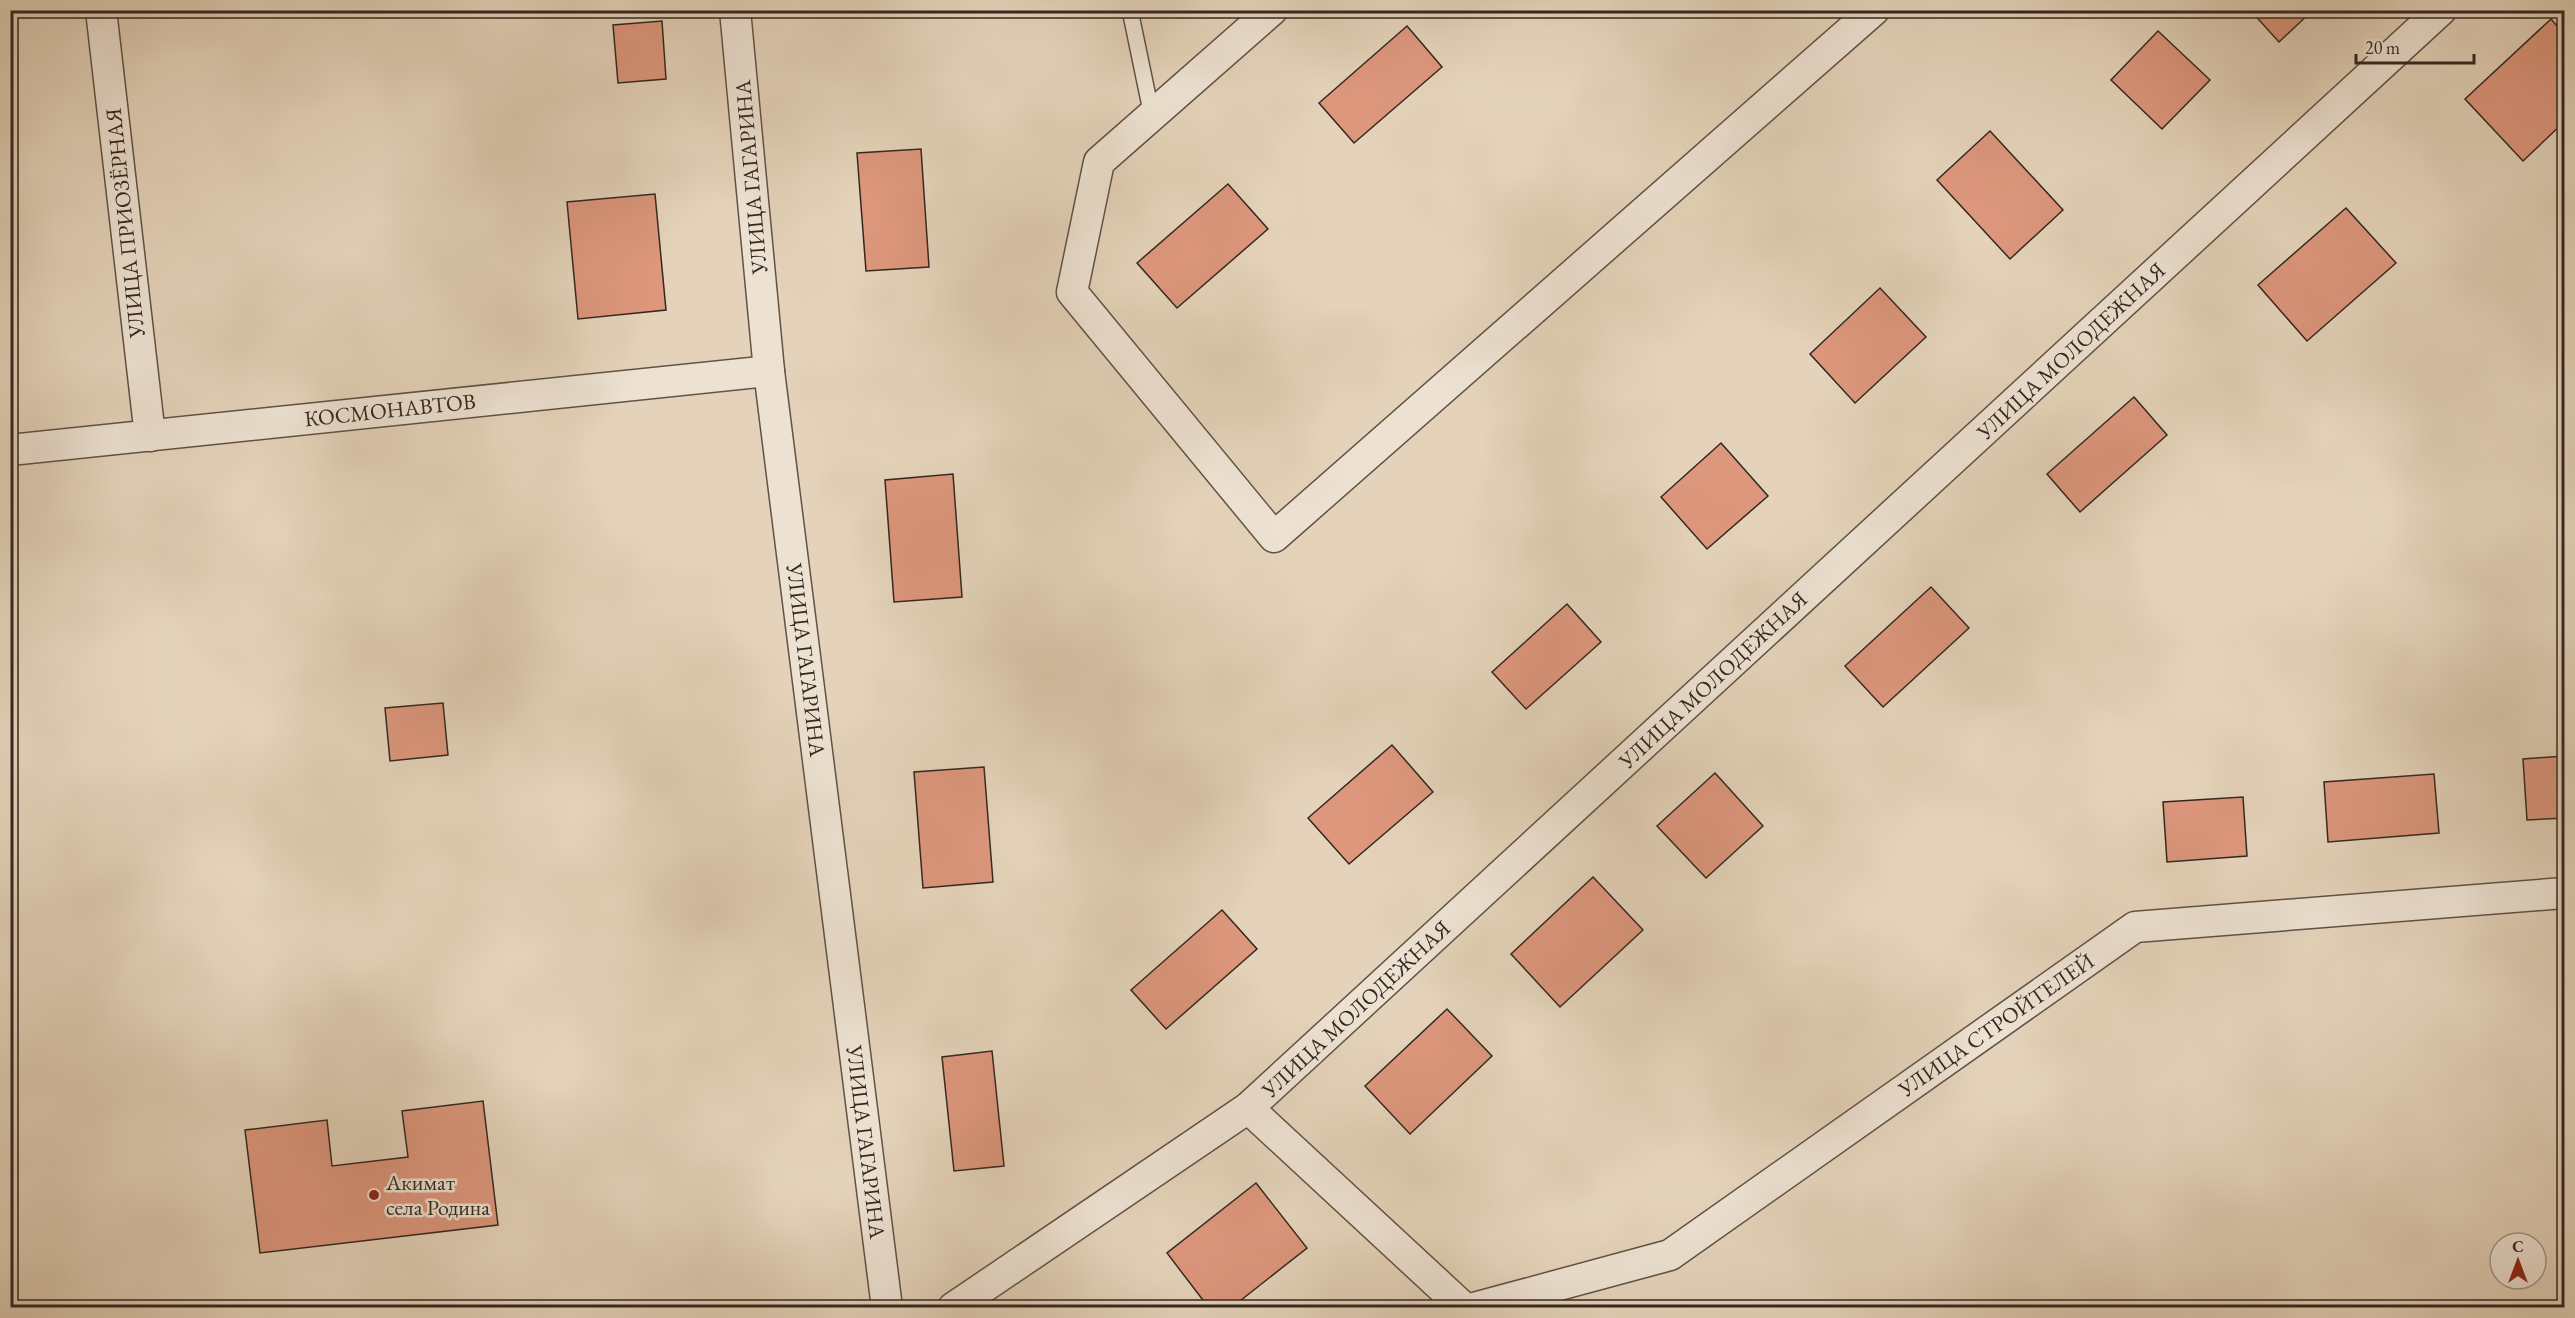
<svg xmlns="http://www.w3.org/2000/svg" width="2575" height="1318" viewBox="0 0 2575 1318" font-family="'EB Garamond',serif">
<style>
.building{fill:#dd977d;stroke:#342720;stroke-width:1.5}
.lines{fill:none;stroke-linecap:round;stroke-linejoin:round}
.lane-casing{stroke:#605246;stroke-width:18}
.street-casing{stroke:#605246;stroke-width:33}
.lane{stroke:#ede2d2;stroke-width:15}
.street{stroke:#ede2d2;stroke-width:30}
.poi-dot{fill:#8f2418;stroke:#ede2d2;stroke-width:2}
.labels{text-anchor:middle;dominant-baseline:central;stroke-width:5;stroke-linejoin:round;paint-order:stroke}
.street-label{font-size:22px;fill:#342720;stroke:#ede2d2}
.poi-label{font-size:22px;fill:#342720;stroke:#ede2d2;text-anchor:start}
</style>
<rect width="100%" height="100%" fill="#e4d3ba"/>
<filter id="stains"><feTurbulence type="fractalNoise" baseFrequency=".00333" numOctaves="4"/><feColorMatrix values="0 0 0 0 .2 0 0 0 0 .09 0 0 0 0 .02 0 0 0 .5 -.17"/></filter>
<radialGradient id="worn" r=".72"><stop offset=".6" stop-color="#630" stop-opacity="0"/><stop offset="1" stop-color="#630" stop-opacity=".3"/></radialGradient>
<g class="building">
<path d="M2250,10H2313L2279,42Z"/>
<path d="M2551,19L2564,34V122L2523,161L2465,99Z"/>
<path d="M662,21L666,79L618,83L613,25Z"/>
<path d="M1407,26L1442,67L1354,143L1319,103Z"/>
<path d="M2158,31L2210,80L2162,129L2111,80Z"/>
<path d="M1990,131L2063,210L2010,259L1937,180Z"/>
<path d="M921,149L929,267L866,271L857,153Z"/>
<path d="M1228,184L1268,229L1177,308L1137,263Z"/>
<path d="M655,194L666,310L578,319L567,202Z"/>
<path d="M2346,208L2396,263L2307,341L2258,285Z"/>
<path d="M1880,288L1926,337L1855,403L1810,354Z"/>
<path d="M2134,397L2167,435L2080,512L2047,474Z"/>
<path d="M1721,443L1768,496L1707,549L1661,497Z"/>
<path d="M953,474L962,597L894,602L885,480Z"/>
<path d="M1931,587L1969,628L1883,707L1845,666Z"/>
<path d="M1567,604L1601,642L1526,709L1492,672Z"/>
<path d="M443,703L448,755L390,761L385,708Z"/>
<path d="M1392,745L1433,792L1349,864L1308,818Z"/>
<path d="M2564,756V818L2527,820L2523,759Z"/>
<path d="M984,767L993,882L923,888L914,772Z"/>
<path d="M1715,773L1763,826L1706,878L1657,826Z"/>
<path d="M2434,774L2439,833L2328,842L2324,782Z"/>
<path d="M2243,797L2247,856L2167,862L2163,802Z"/>
<path d="M1593,877L1643,930L1560,1007L1511,954Z"/>
<path d="M1222,910L1257,949L1166,1029L1131,990Z"/>
<path d="M1447,1009L1492,1056L1410,1134L1365,1086Z"/>
<path d="M992,1051L1004,1166L954,1171L942,1057Z"/>
<path d="M483,1101L498,1225L260,1253L245,1130L327,1120L332,1166L408,1157L402,1111Z"/>
<path d="M1256,1183L1307,1248L1231,1308H1209L1167,1253Z"/>
</g>
<g class="lines">
<g class="lane-casing">
<path id="lane" d="M1130,10L1152,116"/>
</g>
<g class="street-casing">
<g id="street">
<path d="M101,10L150,436"/>
<path d="M735,10L769,371L887,1308"/>
<path d="M1272,10L1099,162L1072,292L1274,537L1874,10"/>
<path d="M10,450L769,371"/>
<path d="M1248,1108L1464,1308"/>
<path d="M953,1308L1248,1108L2441,10"/>
<path d="M1474,1308L1670,1255L2135,927L2564,893"/>
</g>
</g>
<use href="#lane" class="lane"/>
<use href="#street" class="street"/>
</g>
<circle class="poi-dot" cx="374" cy="1195" r="6"/>
<g class="labels">
<g class="street-label">
<text transform="translate(751 177) rotate(-95)">УЛИЦА ГАГАРИНА</text>
<text transform="translate(125 223) rotate(-96)">УЛИЦА ПРИОЗЁРНАЯ</text>
<text transform="translate(2071 351) rotate(-43)">УЛИЦА МОЛОДЕЖНАЯ</text>
<text transform="translate(390 410) rotate(-6)">КОСМОНАВТОВ</text>
<text transform="translate(806 660) rotate(83)">УЛИЦА ГАГАРИНА</text>
<text transform="translate(1713 680) rotate(-43)">УЛИЦА МОЛОДЕЖНАЯ</text>
<text transform="translate(1356 1009) rotate(-43)">УЛИЦА МОЛОДЕЖНАЯ</text>
<text transform="translate(1996 1025) rotate(-35)">УЛИЦА СТРОЙТЕЛЕЙ</text>
<text transform="translate(866 1142) rotate(83)">УЛИЦА ГАГАРИНА</text>
</g>
<g class="poi-label">
<text x="386" y="1182">Акимат<tspan x="386" dy="25">села Родина</tspan></text>
</g>
</g>
<rect width="2575" height="1318" fill="none" stroke="#e4d3ba" stroke-width="36"/>
<rect x="12" y="12" width="2551" height="1294" fill="none" stroke="#342720" stroke-width="3"/>
<rect x="18" y="18" width="2539" height="1282" fill="none" stroke="#342720" stroke-width="1.5"/>
<g transform="translate(2518 1261)"><circle r="28" fill="#ede2d2" stroke="#a3978b" stroke-width="1.5"/>
<path d="M0-4.5L10 22L0 15L-10 22Z" fill="#8f2418"/>
<text y="-9" font-size="16" font-weight="bold" text-anchor="middle" fill="#342720">С</text>
</g>
<path d="M2356 54v9h118v-9" fill="none" stroke="#342720" stroke-width="3"/>
<text x="2365" y="54" font-size="18" fill="#342720" stroke="#ede2d2" stroke-width="4.5" paint-order="stroke">20 m</text>
<rect width="100%" height="100%" filter="url(#stains)"/>
<rect width="100%" height="100%" fill="url(#worn)"/>
</svg>
